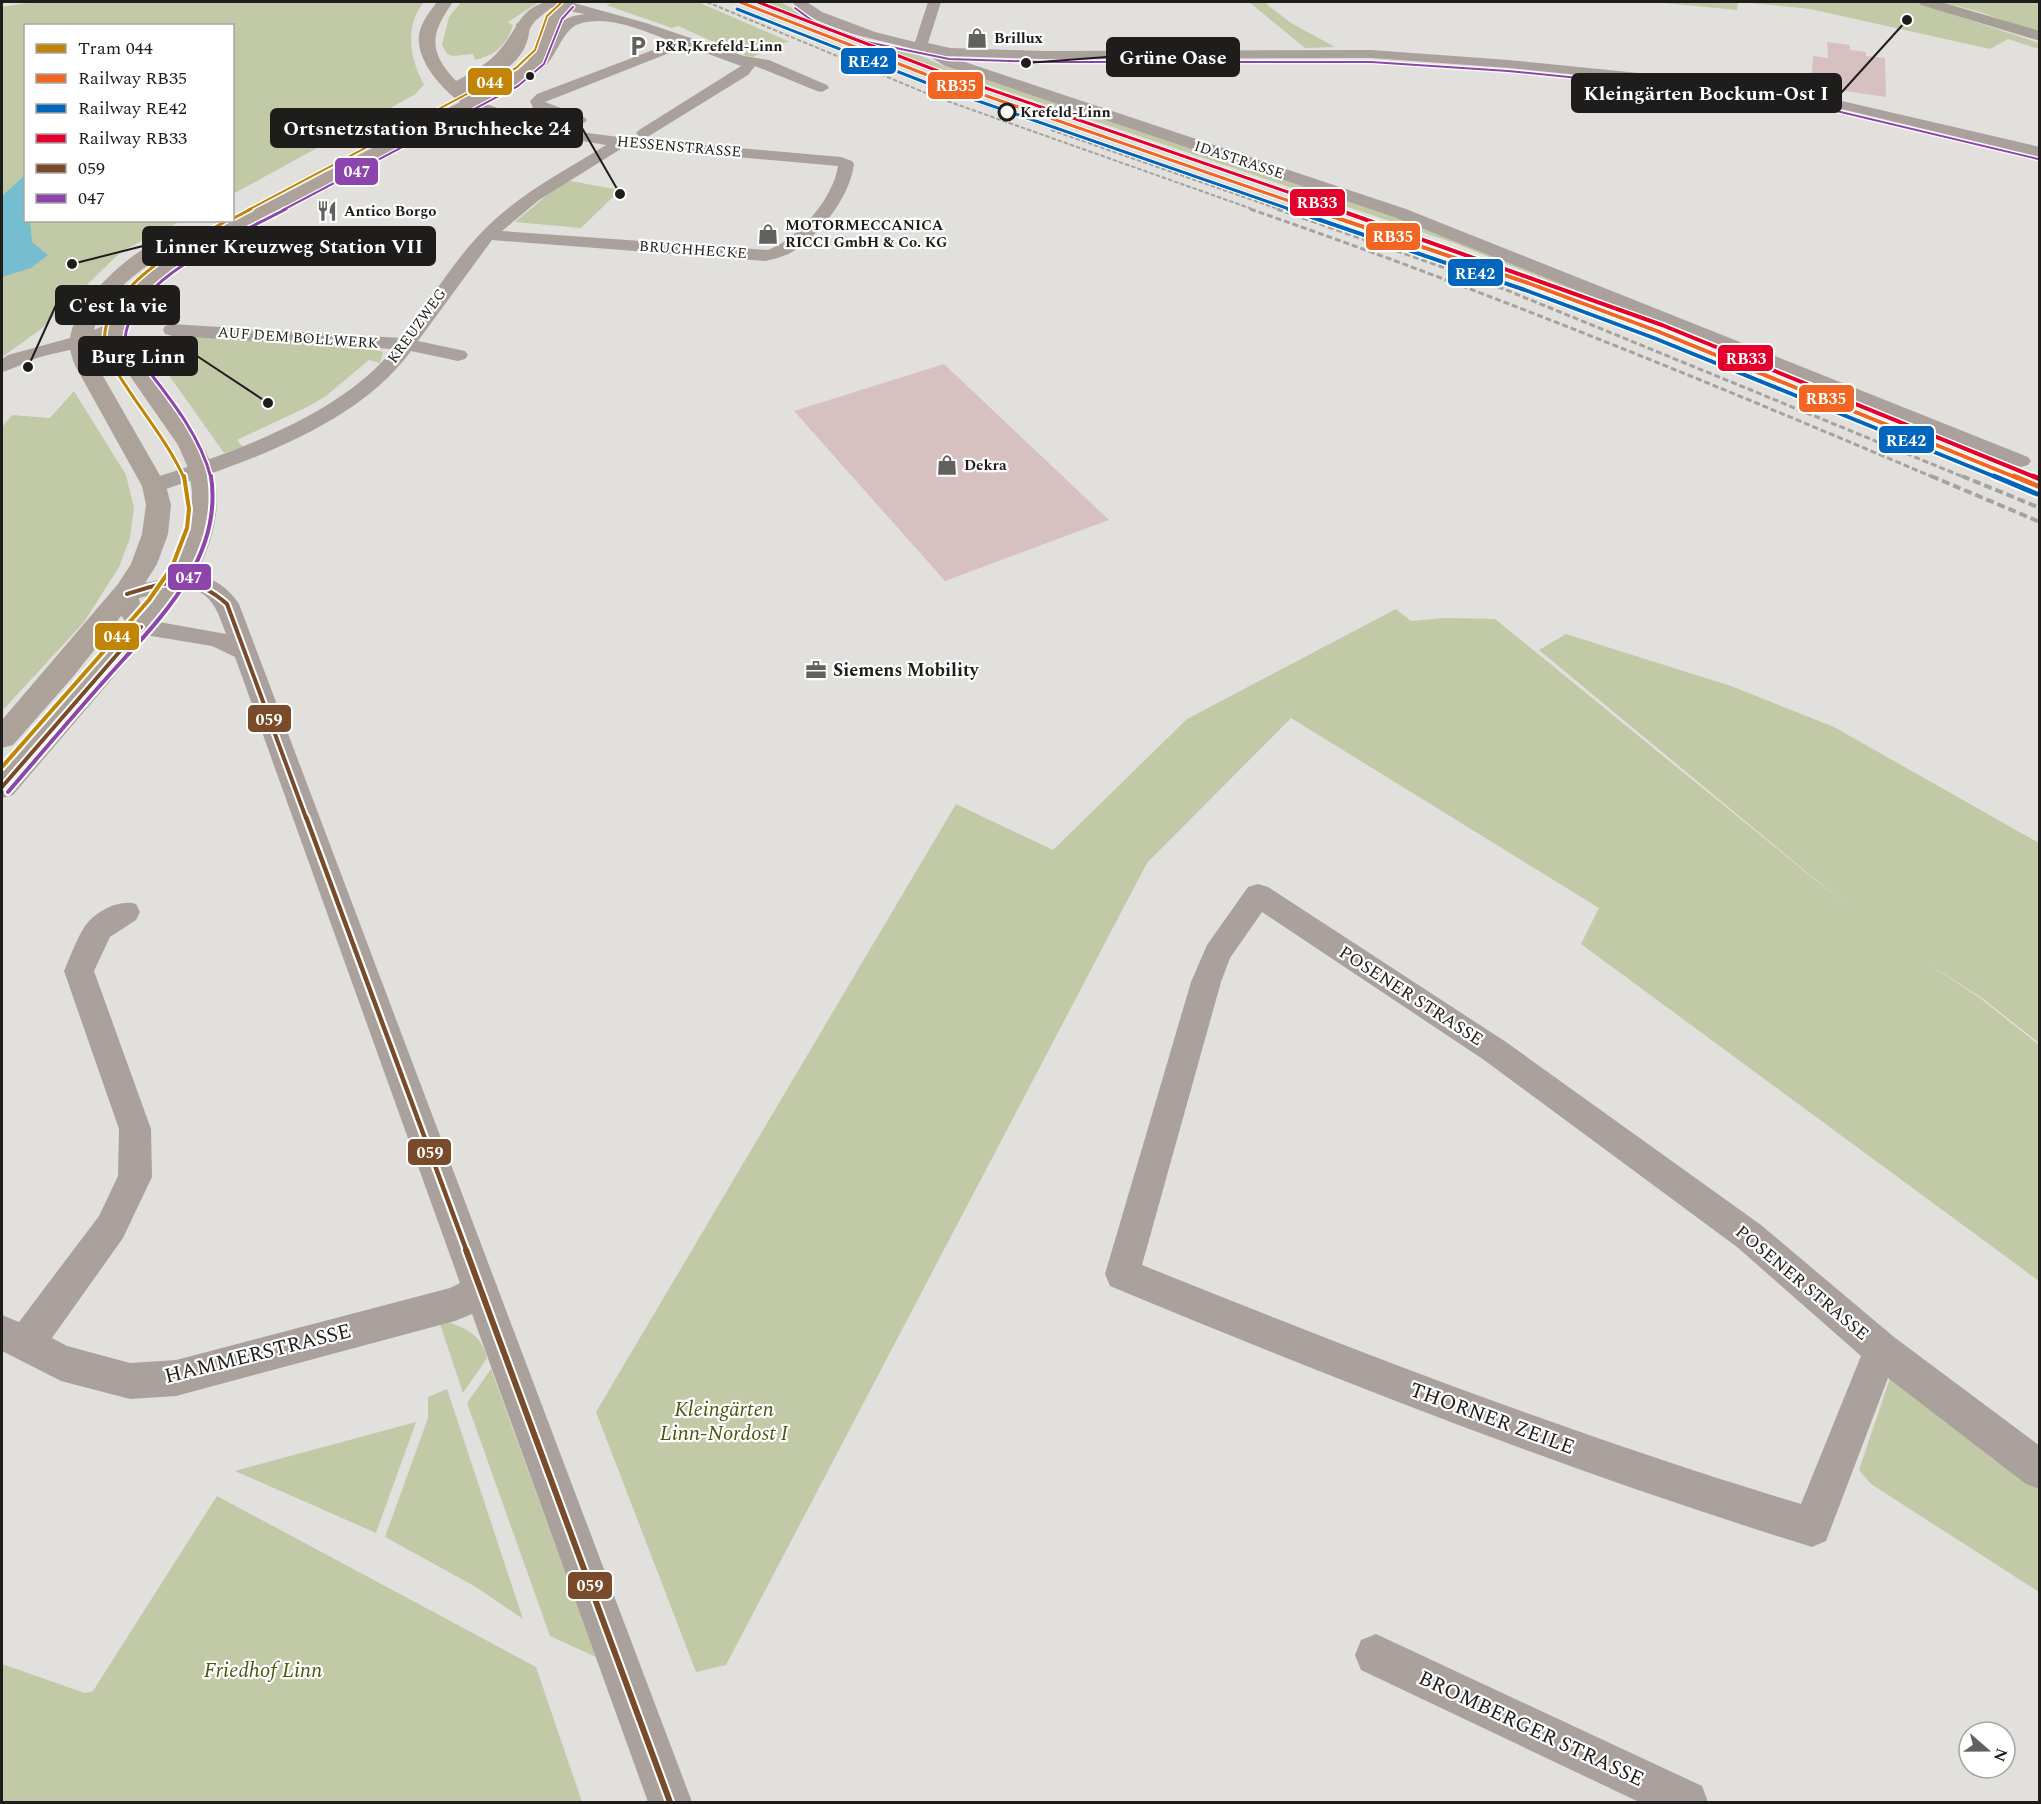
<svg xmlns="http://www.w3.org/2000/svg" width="2041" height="1804" viewBox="0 0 2041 1804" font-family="Spectral,serif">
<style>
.green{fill:#c2c9a7}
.water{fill:#76bdd0}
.building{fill:#d6c1c0}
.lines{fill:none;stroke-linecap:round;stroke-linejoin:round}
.minor{fill:#aba19c;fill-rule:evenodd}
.major{fill:#aca29a;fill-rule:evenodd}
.highway{fill:#a69f98;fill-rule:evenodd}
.rail-far2{stroke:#a6a29d;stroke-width:2;stroke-dasharray:4.5 2;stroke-linecap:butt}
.rail-far1{stroke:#a6a29d;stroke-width:3;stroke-dasharray:6 3;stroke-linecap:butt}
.rail{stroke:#a6a29d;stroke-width:4;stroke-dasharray:8 4;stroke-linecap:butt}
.bus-1-far2-casing{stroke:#fff;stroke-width:8}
.bus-1-far1-casing{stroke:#fff;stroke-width:9}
.bus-1-casing{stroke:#fff;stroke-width:10}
.bus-2-far2-casing{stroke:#fff;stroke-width:4.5}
.bus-2-far1-casing{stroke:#fff;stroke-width:6}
.bus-2-casing{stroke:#fff;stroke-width:8}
.bus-1-far2{stroke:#7a4b2a;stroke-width:4}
.bus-1-far1{stroke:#7a4b2a;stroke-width:4.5}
.bus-1{stroke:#7a4b2a;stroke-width:6}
.bus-2-far2{stroke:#8e44ad;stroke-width:2}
.bus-2-far1{stroke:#8e44ad;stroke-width:3}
.bus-2{stroke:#8e44ad;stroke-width:4}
.rail-1-far2-casing{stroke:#fff;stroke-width:5}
.rail-1-far1-casing{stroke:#fff;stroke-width:7}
.rail-1-casing{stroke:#fff;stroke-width:9}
.rail-2-far2-casing{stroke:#fff;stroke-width:5}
.rail-2-far1-casing{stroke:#fff;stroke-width:7}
.rail-2-casing{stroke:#fff;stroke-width:9}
.rail-3-far2-casing{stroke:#fff;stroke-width:5}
.rail-3-far1-casing{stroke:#fff;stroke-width:7}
.rail-3-casing{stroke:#fff;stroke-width:9}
.rail-1-far2{stroke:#f26522;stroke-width:3}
.rail-1-far1{stroke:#f26522;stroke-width:4}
.rail-1{stroke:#f26522;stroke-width:5}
.rail-2-far2{stroke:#0065bd;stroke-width:3}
.rail-2-far1{stroke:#0065bd;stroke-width:4}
.rail-2{stroke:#0065bd;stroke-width:5}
.rail-3-far2{stroke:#e4002b;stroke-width:3}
.rail-3-far1{stroke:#e4002b;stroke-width:4}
.rail-3{stroke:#e4002b;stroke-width:5}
.tram-1-far2-casing{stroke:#fff;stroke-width:4.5}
.tram-1-far1-casing{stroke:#fff;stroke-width:6}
.tram-1-casing{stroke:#fff;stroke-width:8}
.tram-1-far2{stroke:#c18407;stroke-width:2}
.tram-1-far1{stroke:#c18407;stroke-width:3}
.tram-1{stroke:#c18407;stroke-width:4}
.bus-dot{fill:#1e1d1c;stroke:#fff;stroke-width:2}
.stop-dot{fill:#fff;stroke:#1e1d1c;stroke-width:3}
.labels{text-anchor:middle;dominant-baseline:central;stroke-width:4.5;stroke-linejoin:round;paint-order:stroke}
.far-poi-label{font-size:15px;font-weight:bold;fill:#1e1d1c;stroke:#fff;text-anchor:start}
.far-stop-label{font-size:15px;font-weight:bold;fill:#1e1d1c;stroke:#fff;text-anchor:start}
.far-street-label{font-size:15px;fill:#1e1d1c;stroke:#fff}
.poi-label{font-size:18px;font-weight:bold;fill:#1e1d1c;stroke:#fff;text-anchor:start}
.street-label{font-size:18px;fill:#1e1d1c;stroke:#fff}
.near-street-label{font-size:21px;fill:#1e1d1c;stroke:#fff}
.near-park-label{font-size:21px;font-style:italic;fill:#49570f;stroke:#fff}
.leader{fill:none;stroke:#1e1d1c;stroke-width:2}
.callout-dot{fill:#1e1d1c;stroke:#fff;stroke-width:2}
.callout{fill:#1e1d1c;stroke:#1e1d1c;stroke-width:2}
.callout-label{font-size:20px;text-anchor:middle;font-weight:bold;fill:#fff}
.line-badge{stroke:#fff;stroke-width:2}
.badge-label{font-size:16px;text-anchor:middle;font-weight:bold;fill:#fff}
</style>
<rect width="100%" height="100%" fill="#e2e0dd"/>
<g class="green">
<path d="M33,2H424C404,26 410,59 424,85L414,95L233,194L232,26H26V220L181,221L122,251L40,330L2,357V7Z"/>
<path d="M461,2H539L508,22L513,25C507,45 496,55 475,60L473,54L453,56L447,54L442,45L449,17Z"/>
<path d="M615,2H698L790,42L779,43L753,57L743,55L745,53L723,48L725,47L678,26L672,28L606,5Z"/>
<path d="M756,2H780L829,26L877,43L912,52L944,66L1375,208L1925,428L1922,430L1454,243L900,55Z"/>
<path d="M1249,2H1264L1291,23L1335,47L1305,48Z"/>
<path d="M1654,2H1738L1737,10Z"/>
<path d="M1742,2H1915L2039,43V49L2008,39L1990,49L1810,9Z"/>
<path d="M1942,2H2039V33L1980,12Z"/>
<path d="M565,180L620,190L581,228L515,222Z"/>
<path d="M175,336L369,347L383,352L380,363L369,360L326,396L309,406L237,440L243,447L224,453L146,343H162Z"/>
<path d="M74,391L126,475L134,508L130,538L119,567L84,622L2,711V427L12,415L50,418Z"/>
<path d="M1396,609L1411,621L1445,618L1495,619L1856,913L1539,650L1566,634L1731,686L1834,727L2039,843V1043L1982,998L1922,960L1980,998L2039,1045V1281L1581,944L1599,908L1291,718L1147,863L726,1665L696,1672L596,1412L956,804L1053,850L1187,719Z"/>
<path d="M446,1321C468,1329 481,1335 487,1358L463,1393L440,1324Z"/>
<path d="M491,1369L596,1657L550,1636L467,1403Z"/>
<path d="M1891,1375L2039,1482V1592L1871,1484L1859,1470Z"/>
<path d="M447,1389L523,1619L476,1587L385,1537L428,1418V1397Z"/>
<path d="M416,1422L376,1533L235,1471Z"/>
<path d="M217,1496L536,1667L582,1802H2V1664L85,1693L93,1691Z"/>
</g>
<path class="water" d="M25,175L26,220L30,221L32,242L48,255L31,268L2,277V196Z"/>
<g class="building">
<path d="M1827,42L1850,45V50L1866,52V56L1885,58L1886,97L1811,86L1813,56L1828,58Z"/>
<path d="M944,364L1109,520L945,581L794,411Z"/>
</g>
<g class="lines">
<g class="minor">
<path d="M541,2L574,3L646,23L744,56L769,60L827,85L829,88L822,92L817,91L755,66L748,75L649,136H639L636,133L639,130L741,66L687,46L545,102L584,117L587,120L584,123H574L533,108L530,101L537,94L674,42C644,32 610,14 579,24C556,31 555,80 523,72L521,69C526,63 535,61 540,54C558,34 550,18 585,14L542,6Z"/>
<path d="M792,2H807L822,12L875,32L915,42L928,2H941L928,43L950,48L1044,51L1371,50L1509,60L1738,83L1829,98L2040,147V157L1829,106L1738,91L1509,68L1371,58L1044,59L947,56L1406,209L2028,457L2031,461L2028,465L2021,467L2014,465L1394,217L945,66C936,61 926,53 917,50C882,40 817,31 792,2Z"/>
<path d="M523,20L530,24C529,50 516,64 494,77C486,81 481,86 472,84L470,81L472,78C497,63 514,57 516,24Z"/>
<path d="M473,99L530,120L579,132L635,139L841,157L852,161L854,164C850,197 820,235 792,252C784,257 774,259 765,261L492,240L418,341L465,351L468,355L465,359L458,361L411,351C357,425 247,462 163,490L155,491L147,490L144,485L147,480C225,456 342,415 393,349L172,336L165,334L163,330L165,326L172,324L401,338C429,303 451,264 482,232C517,195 563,172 606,145L552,136L508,123L456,128L408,147L400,142L403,139C430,125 457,117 488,115L466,103L468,100ZM624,147L838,166C833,199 798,239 768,250L502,231L539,200Z"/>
<path d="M116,321L123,323L125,327C113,345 58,351 37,358C25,362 14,369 2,372V359L8,355L81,335Z"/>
<path d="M184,574C207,574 226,584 239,604L692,1802H648L472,1314L455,1321L176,1396L130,1399L61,1381L2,1351V1315L19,1322L99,1216L118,1176L119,1129L64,971C70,958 80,929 90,920C101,909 121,899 136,904L140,912L136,920L110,937L94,971L151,1129L152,1177L123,1238L52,1338L67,1346L130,1363L176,1360L450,1288L460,1283L235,657L212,646L133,633L119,612L115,594L119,589ZM184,588C211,589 218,612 226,634L148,620L142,612L139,598Z"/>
<path d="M1258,884L1268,887L1506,1042L1761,1225L1894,1337L2040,1446V1489L2026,1484L1888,1378L1826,1541L1812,1547C1573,1473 1341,1382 1110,1286L1105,1274L1191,982L1207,945L1248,887ZM1262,912L1484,1060L1737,1247L1861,1356L1801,1504C1577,1437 1359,1352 1142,1265L1221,982L1230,958Z"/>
<path d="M1376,1634L1702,1786L1708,1802H1639L1361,1670L1355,1655L1361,1640Z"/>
</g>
<g class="major">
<path d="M437,2H453C430,34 428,51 456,81C471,73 486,65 498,52C519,30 520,0 558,2L535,21L508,61L489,76L465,90L473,95C490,86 522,73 531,56C542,36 543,19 559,2H575L562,16L546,60L520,84L195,257C166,278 125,303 129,343C151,373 206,439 214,472C220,501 216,530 204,557C188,595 155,628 129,659C90,705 51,750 13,795L2,798V767L131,621L166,578L178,558L190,525L192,492L189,470L178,445L107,343C105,321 114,307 129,291C168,250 221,227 271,201C334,168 397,135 460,102C441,88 416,60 419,35C421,22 430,11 437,2Z"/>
<path d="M169,237L176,239L179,243L176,247C135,272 72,314 99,369L166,486L171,505L168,534L157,564L137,596L72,678L13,745L2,748V720L118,584L131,564L142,534L146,505L142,486L77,369C71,358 68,345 71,333C79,298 135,246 169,237Z"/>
</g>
<path class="highway" d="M1918,2H1941L2040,31V41L1921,5Z"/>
<g class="rail-far2">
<path d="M707,2L933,96L1255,210"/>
<path d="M810,37L1006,113"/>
<path d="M1051,130L1281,210"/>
</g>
<g class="rail-far1">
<path d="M1250,209C1482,289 1709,382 1935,478"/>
<path d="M1277,209L1494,285L1966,478"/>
</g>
<g class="rail">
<path d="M1931,476L2040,522"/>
<path d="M1962,476L2040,508"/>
</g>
<g class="bus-1-far2-casing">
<g id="bus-1-far2">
<path d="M127,594C169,581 191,572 227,604L306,818"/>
<path d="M2,787L141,627"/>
</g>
</g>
<g class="bus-1-far1-casing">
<path id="bus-1-far1" d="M306,817L467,1252"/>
</g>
<g class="bus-1-casing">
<path id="bus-1" d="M466,1250L670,1802"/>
</g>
<g class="bus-2-far2-casing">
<g id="bus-2-far2">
<path d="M795,8L814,22L867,42L949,59L1044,62H1371L1508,71L1737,94L1828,109L2038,159"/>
<path d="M283,210L518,86L544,64L562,19L573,7"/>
</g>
</g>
<g class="bus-2-far1-casing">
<path id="bus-2-far1" d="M211,478C198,426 156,383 125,340C128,279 238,235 286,209"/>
</g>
<g class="bus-2-casing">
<path id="bus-2" d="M8,792C40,755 72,717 104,681C155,623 224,561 211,476"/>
</g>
<use href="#bus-1-far2" class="bus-1-far2"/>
<use href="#bus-1-far1" class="bus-1-far1"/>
<use href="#bus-1" class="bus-1"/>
<use href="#bus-2-far2" class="bus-2-far2"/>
<use href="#bus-2-far1" class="bus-2-far1"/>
<use href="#bus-2" class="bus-2"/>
<g class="rail-1-far2-casing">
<path id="rail-1-far2" d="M740,2L935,78L1315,210"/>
</g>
<g class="rail-1-far1-casing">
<path id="rail-1-far1" d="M1311,209L1528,283L1657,331L2017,478"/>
</g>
<g class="rail-1-casing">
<path id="rail-1" d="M2014,476L2040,487"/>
</g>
<g class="rail-2-far2-casing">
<path id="rail-2-far2" d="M737,9L932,85L1292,210"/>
</g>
<g class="rail-2-far1-casing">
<path id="rail-2-far1" d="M1288,209L1525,290L1654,338L1998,478"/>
</g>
<g class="rail-2-casing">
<path id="rail-2" d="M1994,476L2037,494"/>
</g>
<g class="rail-3-far2-casing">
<path id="rail-3-far2" d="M758,2L951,76L1340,210"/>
</g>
<g class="rail-3-far1-casing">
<path id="rail-3-far1" d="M1336,209L1662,325L2037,478"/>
</g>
<g class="rail-3-casing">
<path id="rail-3" d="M2033,476L2040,479"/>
</g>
<use href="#rail-1-far2" class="rail-1-far2"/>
<use href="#rail-1-far1" class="rail-1-far1"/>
<use href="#rail-1" class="rail-1"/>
<use href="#rail-2-far2" class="rail-2-far2"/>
<use href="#rail-2-far1" class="rail-2-far1"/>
<use href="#rail-2" class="rail-2"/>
<use href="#rail-3-far2" class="rail-3-far2"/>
<use href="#rail-3-far1" class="rail-3-far1"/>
<use href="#rail-3" class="rail-3"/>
<g class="tram-1-far2-casing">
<path id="tram-1-far2" d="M248,210L516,68L535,50L547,16L562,2"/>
</g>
<g class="tram-1-far1-casing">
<g id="tram-1-far1">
<path d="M232,219L251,209"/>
<path d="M184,478C167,439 132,400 111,362C77,300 187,243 228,220"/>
</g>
</g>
<g class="tram-1-casing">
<path id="tram-1" d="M2,767L149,600L172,567L187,528L189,509L184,476"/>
</g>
<use href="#tram-1-far2" class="tram-1-far2"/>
<use href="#tram-1-far1" class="tram-1-far1"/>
<use href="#tram-1" class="tram-1"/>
</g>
<defs>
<g id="shop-bare" transform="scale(1.62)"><path d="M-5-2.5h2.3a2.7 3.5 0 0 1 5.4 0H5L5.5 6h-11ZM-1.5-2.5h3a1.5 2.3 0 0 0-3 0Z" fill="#636160" stroke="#fff" stroke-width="2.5" paint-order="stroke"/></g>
<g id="parking-bare" transform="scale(1.62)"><path d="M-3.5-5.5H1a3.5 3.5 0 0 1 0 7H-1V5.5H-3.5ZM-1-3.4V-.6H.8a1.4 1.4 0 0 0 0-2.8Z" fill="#636160" stroke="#fff" stroke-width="2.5" paint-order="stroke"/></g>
<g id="restaurant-bare" transform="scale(1.62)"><path d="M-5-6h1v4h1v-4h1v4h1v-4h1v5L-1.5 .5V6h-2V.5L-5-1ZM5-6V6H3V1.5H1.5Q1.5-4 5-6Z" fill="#636160" stroke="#fff" stroke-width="2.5" paint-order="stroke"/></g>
<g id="office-bare" transform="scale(1.62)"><path d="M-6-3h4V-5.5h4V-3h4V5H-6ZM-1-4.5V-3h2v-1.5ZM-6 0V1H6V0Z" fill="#636160" stroke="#fff" stroke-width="2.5" paint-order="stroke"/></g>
</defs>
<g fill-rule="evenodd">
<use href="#shop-bare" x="977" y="38"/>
<use href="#parking-bare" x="638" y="46"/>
<use href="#restaurant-bare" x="327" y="211"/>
<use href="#shop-bare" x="768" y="234"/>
<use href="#shop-bare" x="947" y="465"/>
<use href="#office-bare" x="816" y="670"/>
</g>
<circle class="bus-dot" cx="530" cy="76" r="5"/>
<circle class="stop-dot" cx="1007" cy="112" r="8"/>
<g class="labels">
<g class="far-poi-label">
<text x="994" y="38">Brillux</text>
<text x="655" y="46">P&amp;R,Krefeld-Linn</text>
<text x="344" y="211">Antico Borgo</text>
<text x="785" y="225">MOTORMECCANICA<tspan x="785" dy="17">RICCI GmbH &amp; Co. KG</tspan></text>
<text x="964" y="465">Dekra</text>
</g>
<g class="far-stop-label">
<text x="1020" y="112">Krefeld-Linn</text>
</g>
<g class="far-street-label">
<text transform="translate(679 147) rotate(5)">HESSENSTRASSE</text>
<text transform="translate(1239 160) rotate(18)">IDASTRASSE</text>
<text transform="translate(693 250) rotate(4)">BRUCHHECKE</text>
<text transform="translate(417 326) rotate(-54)">KREUZWEG</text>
<text transform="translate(298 338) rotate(4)">AUF DEM BOLLWERK</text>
</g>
<g class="poi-label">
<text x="833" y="670">Siemens Mobility</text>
</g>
<g class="street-label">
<text transform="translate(1411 996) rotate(33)">POSENER STRASSE</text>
<text transform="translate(1802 1283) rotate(40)">POSENER STRASSE</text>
</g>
<g class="near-street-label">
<text transform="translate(258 1354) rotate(-14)">HAMMERSTRASSE</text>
<text transform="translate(1492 1419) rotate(20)">THORNER ZEILE</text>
<text transform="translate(1531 1729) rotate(25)">BROMBERGER STRASSE</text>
</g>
<g class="near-park-label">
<text x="724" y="1410">Kleingärten<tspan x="724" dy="24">Linn-Nordost I</tspan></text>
<text x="263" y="1671">Friedhof Linn</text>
</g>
</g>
<path class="leader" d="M1026 63L1107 57M1907 20L1841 93M620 194L582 128M72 264L143 246M28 367L56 305M268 403L197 356"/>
<g class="callout-dot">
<circle cx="1026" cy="63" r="6"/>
<circle cx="1907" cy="20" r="6"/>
<circle cx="620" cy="194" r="6"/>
<circle cx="72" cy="264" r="6"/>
<circle cx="28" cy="367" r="6"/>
<circle cx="268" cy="403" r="6"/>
</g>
<g class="callout">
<rect x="1107" y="38" width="132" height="38" rx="6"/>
<rect x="1572" y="74" width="269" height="38" rx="6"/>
<rect x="271" y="109" width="311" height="38" rx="6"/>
<rect x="143" y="227" width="292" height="38" rx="6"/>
<rect x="56" y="286" width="123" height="38" rx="6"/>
<rect x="79" y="337" width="118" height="38" rx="6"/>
</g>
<g class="callout-label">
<text x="1173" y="64">Grüne Oase</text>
<text x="1706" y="100">Kleingärten Bockum-Ost I</text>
<text x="427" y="135">Ortsnetzstation Bruchhecke 24</text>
<text x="289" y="253">Linner Kreuzweg Station VII</text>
<text x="118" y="312">C'est la vie</text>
<text x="138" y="363">Burg Linn</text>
</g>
<g class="line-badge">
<rect x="840" y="47" width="57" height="28" rx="6" fill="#0065bd"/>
<rect x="467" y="67" width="46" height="29" rx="6" fill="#c18407"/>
<rect x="927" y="71" width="57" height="29" rx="6" fill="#f26522"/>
<rect x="334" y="157" width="45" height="29" rx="6" fill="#8e44ad"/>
<rect x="1289" y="188" width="57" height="29" rx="6" fill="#e4002b"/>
<rect x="1365" y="222" width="56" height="29" rx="6" fill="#f26522"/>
<rect x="1447" y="258" width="57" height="29" rx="6" fill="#0065bd"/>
<rect x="1717" y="344" width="57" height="28" rx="6" fill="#e4002b"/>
<rect x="1798" y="384" width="57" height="29" rx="6" fill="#f26522"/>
<rect x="1878" y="425" width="57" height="29" rx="6" fill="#0065bd"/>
<rect x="167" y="563" width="45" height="28" rx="6" fill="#8e44ad"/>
<rect x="94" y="622" width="46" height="29" rx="6" fill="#c18407"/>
<rect x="247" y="704" width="45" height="29" rx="6" fill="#7a4b2a"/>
<rect x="407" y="1138" width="45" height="28" rx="6" fill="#7a4b2a"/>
<rect x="567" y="1571" width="46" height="29" rx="6" fill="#7a4b2a"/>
</g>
<g class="badge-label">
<text x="868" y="67">RE42</text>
<text x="490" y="88">044</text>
<text x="956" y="91">RB35</text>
<text x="357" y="177">047</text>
<text x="1317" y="208">RB33</text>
<text x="1393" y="242">RB35</text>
<text x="1475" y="279">RE42</text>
<text x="1746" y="364">RB33</text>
<text x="1826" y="404">RB35</text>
<text x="1906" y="446">RE42</text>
<text x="189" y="583">047</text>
<text x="117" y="642">044</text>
<text x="269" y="725">059</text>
<text x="430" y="1158">059</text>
<text x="590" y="1591">059</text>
</g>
<rect width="2041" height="1804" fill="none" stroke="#1e1d1c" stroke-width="6"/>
<rect x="24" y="24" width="210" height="198" fill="#ffffff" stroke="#a5a5a4" stroke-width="1.5"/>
<rect x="36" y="44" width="30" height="9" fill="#c18407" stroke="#a5a5a4" stroke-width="1.5"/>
<text x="78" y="54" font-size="18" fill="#1e1d1c">Tram 044</text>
<rect x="36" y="74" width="30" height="9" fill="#f26522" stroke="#a5a5a4" stroke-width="1.5"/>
<text x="78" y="84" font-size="18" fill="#1e1d1c">Railway RB35</text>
<rect x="36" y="104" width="30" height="9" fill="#0065bd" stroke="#a5a5a4" stroke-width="1.5"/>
<text x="78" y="114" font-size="18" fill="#1e1d1c">Railway RE42</text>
<rect x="36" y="134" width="30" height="9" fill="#e4002b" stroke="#a5a5a4" stroke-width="1.5"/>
<text x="78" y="144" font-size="18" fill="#1e1d1c">Railway RB33</text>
<rect x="36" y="164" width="30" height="9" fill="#7a4b2a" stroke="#a5a5a4" stroke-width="1.5"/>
<text x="78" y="174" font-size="18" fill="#1e1d1c">059</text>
<rect x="36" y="194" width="30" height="9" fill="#8e44ad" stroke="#a5a5a4" stroke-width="1.5"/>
<text x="78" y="204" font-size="18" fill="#1e1d1c">047</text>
<g transform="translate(1987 1750) rotate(110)"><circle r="28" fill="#ffffff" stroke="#a5a5a4" stroke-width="1.5"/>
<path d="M0-4.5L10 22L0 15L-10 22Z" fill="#636160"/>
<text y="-9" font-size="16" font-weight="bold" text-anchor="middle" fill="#1e1d1c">N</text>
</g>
</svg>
